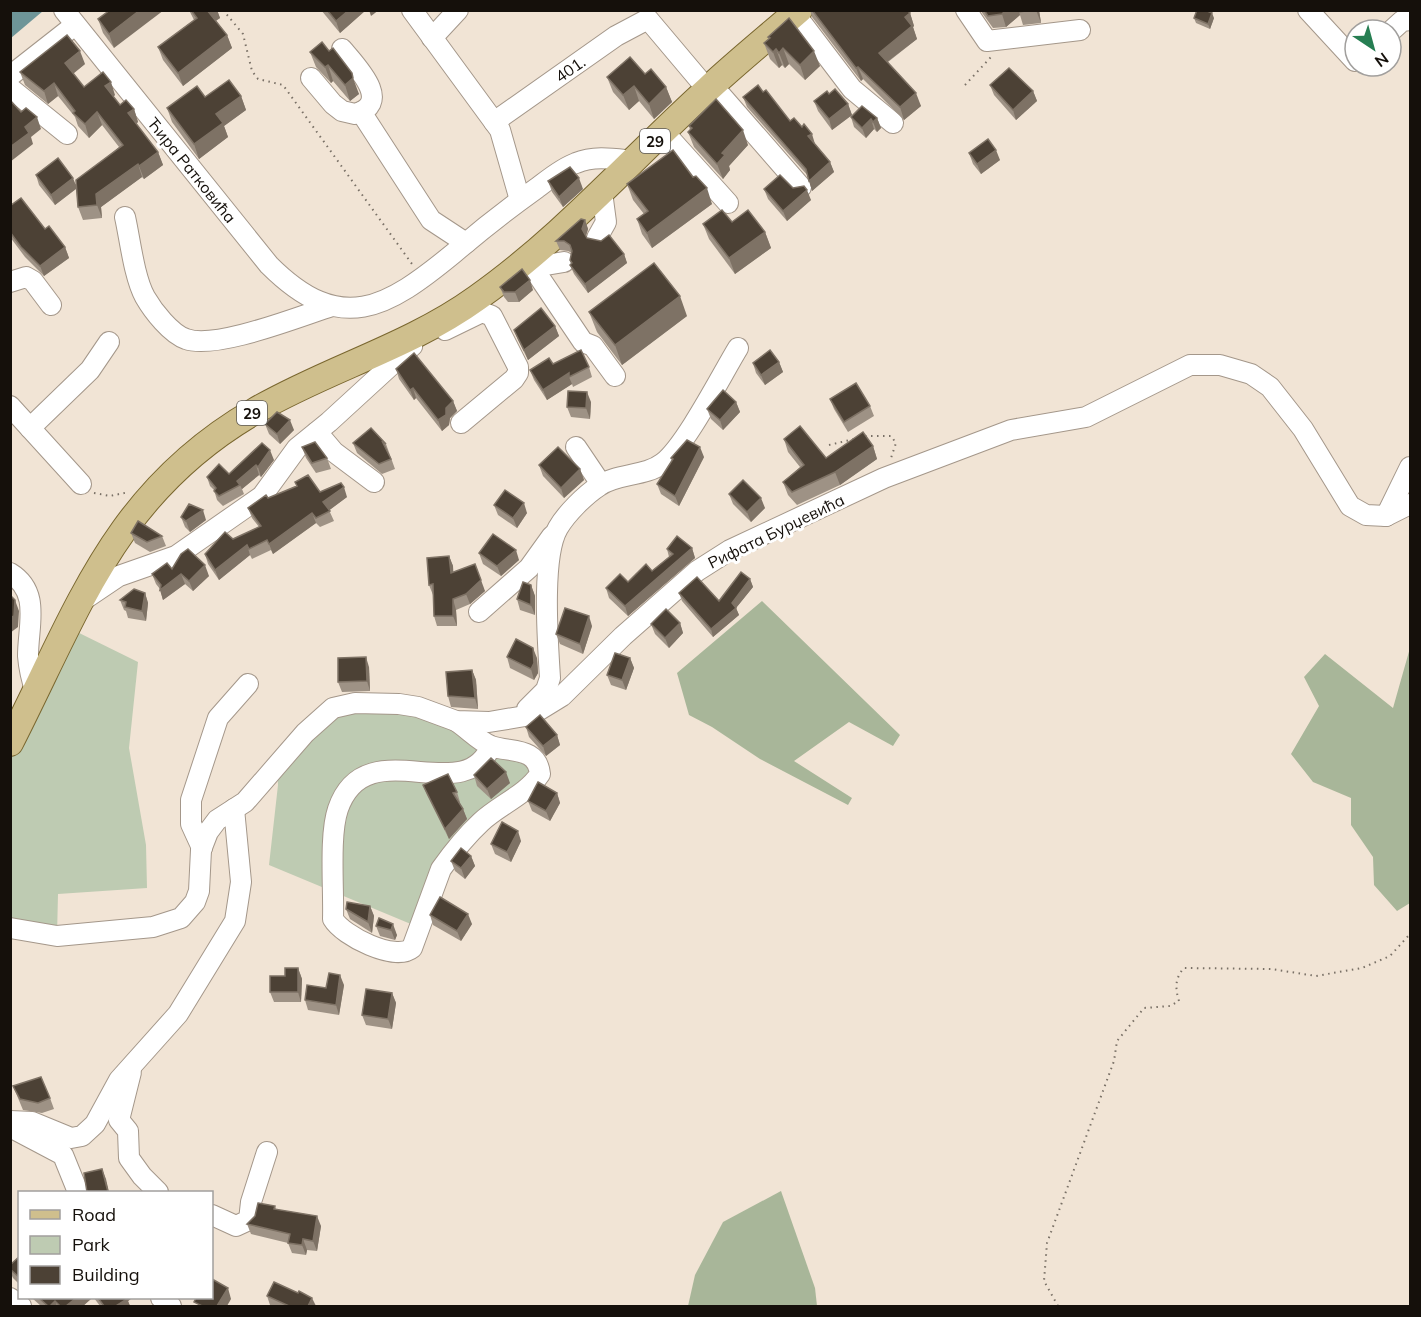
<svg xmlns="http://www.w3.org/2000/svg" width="1421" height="1317" viewBox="0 0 1421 1317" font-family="Mulish,sans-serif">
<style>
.green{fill:#becbb2}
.forest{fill:#a8b699}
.water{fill:#6e9598}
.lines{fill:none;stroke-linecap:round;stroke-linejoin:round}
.minor-casing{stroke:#a4978a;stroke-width:22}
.major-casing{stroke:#79662e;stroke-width:28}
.path{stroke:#797066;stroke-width:2;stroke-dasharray:1.5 4.5;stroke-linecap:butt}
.minor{stroke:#fff;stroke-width:20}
.major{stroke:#cfbf8d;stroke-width:26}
.wall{fill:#9e9285}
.shaded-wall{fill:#7e7265}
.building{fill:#4c4135;stroke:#7e7265;stroke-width:1.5}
.labels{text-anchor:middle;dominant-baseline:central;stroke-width:6;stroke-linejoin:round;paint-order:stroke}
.shield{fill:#fff;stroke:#5b5854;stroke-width:1.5}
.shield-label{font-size:15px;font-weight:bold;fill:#15100b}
.street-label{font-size:16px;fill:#15100b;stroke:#fff}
</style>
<rect width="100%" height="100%" fill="#f1e4d5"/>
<g class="green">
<path d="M67,627L138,662L129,748L146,845L147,888L58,894L57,936L11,928L10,708L26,712Z"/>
<path d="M399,704L539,767L474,832L418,927L269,865L278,785L277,763L319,719Z"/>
</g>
<g class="forest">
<path d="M762,601L900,735L893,746L849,722L794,761L852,798L848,805L760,759L712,727L689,715L677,673Z"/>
<path d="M1410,648V903L1397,911L1374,885L1373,857L1351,825V798L1313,782L1291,754L1319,706L1304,677L1325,654L1393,708Z"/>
<path d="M781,1191L815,1288L817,1306H688L695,1275L723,1222Z"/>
</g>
<path class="water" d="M11,10H43V11L11,38Z"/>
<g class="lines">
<g class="minor-casing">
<g id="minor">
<path d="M64,10L269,265C341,337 387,308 454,253C481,230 509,208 537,188C549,179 562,168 576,163C595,155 615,159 634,161"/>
<path d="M412,10L500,130L520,200"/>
<path d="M966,10L987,41L1080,30"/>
<path d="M1308,10L1355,61"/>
<path d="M795,14L852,89L893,123"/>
<path d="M1391,31L1402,21L1410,20"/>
<path d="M432,38L458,10"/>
<path d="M10,76L75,25"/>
<path d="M311,78L333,104L342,111L355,114C394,103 355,65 342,49"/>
<path d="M712,85L801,187"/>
<path d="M10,88L67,134"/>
<path d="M361,112L431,220L466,243"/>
<path d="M494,122L616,36L648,19L707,89"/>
<path d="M664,132L728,203"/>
<path d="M125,217C130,239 134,277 145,297C153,311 171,334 186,339C216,350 300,316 332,306"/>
<path d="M597,238L606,222L602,192"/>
<path d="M527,259L583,342L593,346L615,376"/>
<path d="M534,267L564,262"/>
<path d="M10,282L26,277L33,281L51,305"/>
<path d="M445,330L482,312L492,316L518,367V373L514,379L461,423"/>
<path d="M10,406L81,484"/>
<path d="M30,428L90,370L109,342"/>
<path d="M317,432L334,452L374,482"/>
<path d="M576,447L601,484"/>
<path d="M1386,516L1410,467"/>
<path d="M10,573C41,592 28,625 28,656C29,669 32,681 36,693"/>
<path d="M82,601L119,576L176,556L262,496L297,448L329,422L412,346L409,338"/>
<path d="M479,612L529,568L552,536"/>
<path d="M527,709L546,690L550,678C548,644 541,557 558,528C566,514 585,495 599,486C617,473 645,477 663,463C686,445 721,376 738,348"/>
<path d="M456,721C467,728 479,741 491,746C510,753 537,746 540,774C526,795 499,805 481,822C468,834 451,855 441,869L412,948C395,962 343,936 333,919C334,889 329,835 338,809C366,728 464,811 491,746"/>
<path d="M202,848L191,824V800L218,718L248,684"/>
<path d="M10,928L57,936L153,927L181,918L195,902L199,891L201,850L208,832L217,820L245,802L305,733L333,708L355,703L399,704L418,707L456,721L489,722L531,715L562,696L623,636L697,571L730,550L884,478L1011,430L1086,417L1190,365H1220L1251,374L1270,387L1303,429L1350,506L1366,515L1386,516L1410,504"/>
<path d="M131,1072L119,1120L128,1131L129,1158L142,1176L158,1192"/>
<path d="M10,1121L32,1122L71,1138L82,1136L95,1124L119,1080L178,1014L235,921L241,882L234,809"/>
<path d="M10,1127L63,1155L78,1192"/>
<path d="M212,1215L236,1226L249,1220L251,1202L267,1152"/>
<path d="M10,1298L21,1306"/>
<path d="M161,1298L171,1306"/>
</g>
</g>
<g class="major-casing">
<path id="major" d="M10,743C79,608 115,492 255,411C327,369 409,347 477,298C562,238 630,160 707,90C737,62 768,37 799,10"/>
</g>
<g class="path">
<path d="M223,10L243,34L252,71L258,79L283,85L412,264"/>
<path d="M965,85L991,57"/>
<path d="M865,436H891L896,443L891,458"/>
<path d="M829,445L854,439"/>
<path d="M94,493L110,496L129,492"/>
<path d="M1058,1306L1044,1281L1047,1243L1114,1061L1117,1041L1144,1008L1170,1006L1179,1001C1175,988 1175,978 1184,968L1271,969L1316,976L1362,968L1390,956L1410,934"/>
</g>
<use href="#minor" class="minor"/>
<use href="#major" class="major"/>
</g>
<g class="wall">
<path d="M110,10L114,48L103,33L98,19Z"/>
<path d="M189,10H217L220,18L216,21L227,35L232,48L183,86L163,60L158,47L194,20Z"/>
<path d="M321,10H366L340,33Z"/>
<path d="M810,10H907L910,13L914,26L913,27L917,39L888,62L921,106L904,120L863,79L861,81L812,17Z"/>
<path d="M980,10H1039L1041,23L1023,25L1020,15L1006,27L993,28Z"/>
<path d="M1194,18H1214L1210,29L1196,23Z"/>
<path d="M768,37L820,66L805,80L789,64L785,68L782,65L779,68L770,59L764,43L769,39Z"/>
<path d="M322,42L359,94L350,101L333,81L331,83L316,67L310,52Z"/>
<path d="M85,64L73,74L84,87L115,95L113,97L120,105L134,109L138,122L136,124L158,152L163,165L144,179L142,177L101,207L102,218L83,220L78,207L76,189L55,205L39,185L36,175L76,184L119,147L102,125L89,138L78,126L75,117L58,96L48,104L25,85L20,72Z"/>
<path d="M645,74L666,87L672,102L654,119L639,101L629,110L613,92L607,77Z"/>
<path d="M990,85L1033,91L1037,101L1016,120L994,95Z"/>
<path d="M763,92L790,121L815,144L830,162L834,172L812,191L808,176L747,107L743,97Z"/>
<path d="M829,94L848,104L852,115L832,130L818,111L814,101Z"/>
<path d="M241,96L246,110L224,126L228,137L199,159L172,122L167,108L205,97Z"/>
<path d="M851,117L877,118L881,128L877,132L874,129L866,138L854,127Z"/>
<path d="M689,126L748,145L729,166L730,170L723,179L694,147L688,132L690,130Z"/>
<path d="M969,153L1000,160L981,174L973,164Z"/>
<path d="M548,181L583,189L563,207L552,192Z"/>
<path d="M627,184L712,204L652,248L642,234L637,219L644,214L633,200Z"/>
<path d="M793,188L811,200L787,221L768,199L764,189Z"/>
<path d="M10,206L45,229L65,247L69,258L44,276L25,257L10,237Z"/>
<path d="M585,220L588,229L586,236L587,238L624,254L627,263L588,293L574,274L570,265L571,264L570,260L572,253L568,251L560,250L556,241Z"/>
<path d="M732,222L765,232L771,248L735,274L709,239L703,224Z"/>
<path d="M500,287L533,290L519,302H508L504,297Z"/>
<path d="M589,312L687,316L622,365L597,332Z"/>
<path d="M555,326L559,336L528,360L518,340L514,330Z"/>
<path d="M779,362L783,372L765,385L756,373L753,363Z"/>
<path d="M553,364L589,367L592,377L573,387L572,384L547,400L534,380L530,370Z"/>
<path d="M396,369L453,401L457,411L450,418L449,425L442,431L416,398L414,400L399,379Z"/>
<path d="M830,399L870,406L874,416L848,432L834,409Z"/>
<path d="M591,402L590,419L571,417L567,407Z"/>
<path d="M736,402L740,412L723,430L711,419L707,409Z"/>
<path d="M265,424L294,430L280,444L269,434Z"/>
<path d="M371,428L386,444L395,469L382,474L357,453L353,443Z"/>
<path d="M784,439L826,458L873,446L877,459L840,485L797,505L788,495L783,482L800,467L788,452Z"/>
<path d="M302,447L327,458L331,469L316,473L306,458Z"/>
<path d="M704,457L679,506L661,494L657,484L672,461L671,458Z"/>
<path d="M274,460L261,477L259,475L242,489L244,494L223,506L217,500L214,490L210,486L207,477L229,474Z"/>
<path d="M539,465L580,469L584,480L564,498L543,476Z"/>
<path d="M295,482L320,492L347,497L329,510L334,521L320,527L316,523L273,554L271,550L252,559L250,555L219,580L208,564L205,554L259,527L252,518L248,508L268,498L297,486Z"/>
<path d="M729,494L765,508L751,522L733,504Z"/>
<path d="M494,505L527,513L517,528L498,515Z"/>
<path d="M181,517L206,520L190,532L185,527Z"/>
<path d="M131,533L162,536L166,546L150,552L135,543Z"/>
<path d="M692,548L695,558L628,616L609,598L606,588L628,582L652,571L669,557L667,549Z"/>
<path d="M479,553L519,560L501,576L483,564Z"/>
<path d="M449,556L453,566V572L485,591L470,604L456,610L457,626H437L434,616L433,595L429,585Z"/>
<path d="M172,569L209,576L193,591L185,584L163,600L160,589L156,584L152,574Z"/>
<path d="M750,579L753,587L736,608L739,615L713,637L682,601L679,593L719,601Z"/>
<path d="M531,585L535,596V615L520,610L517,599Z"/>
<path d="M145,593L148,603L146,621L128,618L126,611L124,610L120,600Z"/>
<path d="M680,623L683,633L669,648L655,634L651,624Z"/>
<path d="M592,626L583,654L560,644L556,634Z"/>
<path d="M507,657L537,658L538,673L534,680L510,668Z"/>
<path d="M630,658L634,668L626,690L611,685L607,675Z"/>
<path d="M369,667L370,691L342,692L338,682Z"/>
<path d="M472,670L476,680L478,709L451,707L448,696Z"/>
<path d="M526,727L557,735L560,745L546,756L529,737Z"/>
<path d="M474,775L510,783L491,799L477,786Z"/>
<path d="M423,785L457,792L460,802H459L463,809L467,819L449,839L427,795Z"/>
<path d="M557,793L560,803L550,821L532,811L528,801Z"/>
<path d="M521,841L511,862L495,854L491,844Z"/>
<path d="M471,856L475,866L465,879L455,871L451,861Z"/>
<path d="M370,906L374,916L372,933L350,919L346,909Z"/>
<path d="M430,915L472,924L461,941L433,925Z"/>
<path d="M379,918L397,935L395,940L380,936L376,926Z"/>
<path d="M298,968L302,979L301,1002H274L270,992L285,976Z"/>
<path d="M344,985L339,1015L308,1010L305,1000L326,988Z"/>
<path d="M392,993L396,1003L392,1029L366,1025L362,1015Z"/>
<path d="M13,1086L50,1098L54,1109L42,1113L23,1110Z"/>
<path d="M275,1206L276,1209L321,1226L317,1251L307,1250L306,1255L292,1253L288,1243L251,1234L247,1224Z"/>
<path d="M20,1256V1285L13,1278L10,1272V1265Z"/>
<path d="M267,1296L316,1306H272L270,1305Z"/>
<path d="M32,1298H92L83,1306H41Z"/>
<path d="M94,1298H132L128,1301L130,1306H100Z"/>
</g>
<g class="shaded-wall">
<path d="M140,10H164L114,48L109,34Z"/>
<path d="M207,10H217L220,18L212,23Z"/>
<path d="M349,10H366L340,33L336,21Z"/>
<path d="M369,10H379L371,16Z"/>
<path d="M1006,10H1020L1019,12L1020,15L1006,27L1002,14Z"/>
<path d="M1036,10H1039L1041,23Z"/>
<path d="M910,13L914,26L913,27L917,39L883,65L879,53L905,17Z"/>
<path d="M1212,13L1214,18L1210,29L1208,24Z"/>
<path d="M227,35L232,48L183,86L178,73Z"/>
<path d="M783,48L789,64L785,68L779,53Z"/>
<path d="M776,49L782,65L779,68L773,52Z"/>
<path d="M80,51L85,64L70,76L65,63Z"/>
<path d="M814,51L820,66L805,80L800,65Z"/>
<path d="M328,65L333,81L331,83L325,67Z"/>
<path d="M858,67L863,79L861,81L856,68Z"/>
<path d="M353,78L359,94L350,101L345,85Z"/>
<path d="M111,82L115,95L110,99L105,86Z"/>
<path d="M54,83L58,96L48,104L44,91Z"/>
<path d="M634,86L639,101L629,110L623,95Z"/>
<path d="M666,87L672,102L654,119L649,104Z"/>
<path d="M1033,91L1037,101L1016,120L1013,110Z"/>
<path d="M916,93L921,106L904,120L900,107Z"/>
<path d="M241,96L246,110L224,126L228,137L199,159L194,144L216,114Z"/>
<path d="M848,104L852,115L832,130L829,119Z"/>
<path d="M134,109L138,122L133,126L128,113Z"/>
<path d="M97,112L102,125L89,138L85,124Z"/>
<path d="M37,117L41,129L31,137L33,144L10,162V147L25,127Z"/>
<path d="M877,118L881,128L877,132L873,122Z"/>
<path d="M871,119L874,129L866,138L862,128Z"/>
<path d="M743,130L748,145L729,166L730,170L723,179L717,164L722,153Z"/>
<path d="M812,134L815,144L812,147L808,136Z"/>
<path d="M996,150L1000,160L981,174L977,164Z"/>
<path d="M158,152L163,165L144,179L139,166Z"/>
<path d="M830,162L834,172L812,191L809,181Z"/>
<path d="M138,164L142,177L101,207L102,218L97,205L96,194Z"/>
<path d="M73,178L77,188L55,205L51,195Z"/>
<path d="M579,178L583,189L563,207L559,197Z"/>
<path d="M707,188L712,204L652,248L647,233Z"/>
<path d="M807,190L811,200L787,221L783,211Z"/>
<path d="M585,220L588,229L585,239L582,229Z"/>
<path d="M765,232L771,248L735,274L729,258Z"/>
<path d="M65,247L69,258L44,276L40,266Z"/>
<path d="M624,254L627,263L588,293L585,284Z"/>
<path d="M530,280L533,290L519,302L515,292Z"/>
<path d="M680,296L687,316L622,365L615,345Z"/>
<path d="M555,326L559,336L528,360L524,350Z"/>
<path d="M779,362L783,372L765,385L761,375Z"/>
<path d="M569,373V377L572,384L547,400L543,390Z"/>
<path d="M413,388L416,398L414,400L410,390Z"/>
<path d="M587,392L591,402L590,419L586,408Z"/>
<path d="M453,401L457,411L450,418L449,425L442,431L438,420L446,408Z"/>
<path d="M736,402L740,412L723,430L720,420Z"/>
<path d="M290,420L294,430L280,444L277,434Z"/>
<path d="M873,446L877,459L840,485L835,472Z"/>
<path d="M700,447L704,457L679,506L675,496Z"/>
<path d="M270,450L274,460L261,477L258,467Z"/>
<path d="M256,465L259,475L242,489L240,485L237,481Z"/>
<path d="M580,469L584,480L564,498L561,488Z"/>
<path d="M344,487L347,497L327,512L323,502Z"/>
<path d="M761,498L765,508L751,522L747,512Z"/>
<path d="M524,503L527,513L517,528L513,518Z"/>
<path d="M203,510L206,520L190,532L186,521Z"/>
<path d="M312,513L316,523L273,554L269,544Z"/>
<path d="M247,545L250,555L219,580L215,570Z"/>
<path d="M692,548L695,558L628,616L625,606Z"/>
<path d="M516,550L519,560L501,576L497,566Z"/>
<path d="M449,556L453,566L454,584L451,573Z"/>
<path d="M205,565L209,576L193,591L189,581Z"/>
<path d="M181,574L185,584L163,600L160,590Z"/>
<path d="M750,579L753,587L736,608L739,615L713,637L711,629Z"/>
<path d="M481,580L485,591L470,604L466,594Z"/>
<path d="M531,585L535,596V615L531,605Z"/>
<path d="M145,593L148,603L146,621L142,611Z"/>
<path d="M453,599L456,610L457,626L453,616Z"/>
<path d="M15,600L19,611L18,627L10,633V618Z"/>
<path d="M589,616L592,626L583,654L580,644Z"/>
<path d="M680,623L683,633L669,648L665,638Z"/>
<path d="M533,648L537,658L538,673L534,680L531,669Z"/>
<path d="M366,657L369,667L370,691L367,681Z"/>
<path d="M630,658L634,668L626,690L622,680Z"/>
<path d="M472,670L476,680L478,709L475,698Z"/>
<path d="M557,735L560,745L546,756L543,746Z"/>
<path d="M506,772L510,783L491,799L487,789Z"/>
<path d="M557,793L560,803L550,821L546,811Z"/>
<path d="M463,809L467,819L449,839L445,829Z"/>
<path d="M518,831L521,841L511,862L507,852Z"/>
<path d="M471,856L475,866L465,879L461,868Z"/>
<path d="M370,906L374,916L372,933L368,922Z"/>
<path d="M468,914L472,924L461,941L457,931Z"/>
<path d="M393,924L397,935L395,940L391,930Z"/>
<path d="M298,968L302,979L301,1002L298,992Z"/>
<path d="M340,975L344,985L339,1015L336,1005Z"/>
<path d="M392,993L396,1003L392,1029L388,1019Z"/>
<path d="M102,1169L106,1179L109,1192H108Z"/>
<path d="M317,1216L321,1226L317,1251L313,1241Z"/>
<path d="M303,1239L307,1250L306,1255L302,1245Z"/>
<path d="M228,1288L231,1299L227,1306H217Z"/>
<path d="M76,1298H92L83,1306H66Z"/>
<path d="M124,1298H132L128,1301L130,1306H116Z"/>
<path d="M312,1298L316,1306H308Z"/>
<path d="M55,1301L57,1306H50Z"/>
</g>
<g class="building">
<path d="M110,10H140L109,34L98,19Z"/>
<path d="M191,10H207L227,35L178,73L158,47L197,18Z"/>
<path d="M327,10H349L336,21Z"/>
<path d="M812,10H907L910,13L905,17L912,26L879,53L916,93L900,107L858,67L856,68Z"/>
<path d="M984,10H1006L1002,14L988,16Z"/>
<path d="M1019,10H1033L1019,12Z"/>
<path d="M1197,10H1205L1212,13L1208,24L1194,18Z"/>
<path d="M789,18L814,51L800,65L783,48L779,53L776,49L773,52L764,43L770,38L768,37Z"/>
<path d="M67,35L80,51L65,63L84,87L103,72L111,82L105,86L120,105L126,100L134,109L128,113L158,152L139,166L138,164L96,194L97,205L78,207L76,180L123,145L97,112L85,124L73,113L75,111L54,83L44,91L20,72Z"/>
<path d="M322,42L329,51L333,48L352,73L353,78L345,85L328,65L325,67L310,52Z"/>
<path d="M630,57L645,74L651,69L666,87L649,104L634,86L623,95L607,77Z"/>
<path d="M1009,68L1033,91L1013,110L990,85Z"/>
<path d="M229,80L241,96L216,114L223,123L194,144L167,108L197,86L205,97Z"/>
<path d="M758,85L763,92L766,90L790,121L794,118L802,127L804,124L812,134L808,136L830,162L809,181L806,169L743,97Z"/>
<path d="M835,89L848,104L829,119L814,101L827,91L829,94Z"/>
<path d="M716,99L743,130L722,153L725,155L717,164L688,132L692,128L689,126Z"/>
<path d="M10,100L21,112L26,108L37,117L25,127L29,133L10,147Z"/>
<path d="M862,106L877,118L873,122L871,119L862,128L851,117Z"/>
<path d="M988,139L996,150L977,164L969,153Z"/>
<path d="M673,150L693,177L696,176L707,188L647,233L637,219L648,211L627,184Z"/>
<path d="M58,158L73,178L51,195L36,175Z"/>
<path d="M570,167L579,178L559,197L548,181Z"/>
<path d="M780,175L793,188L804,186L807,190L783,211L764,189Z"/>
<path d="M21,198L45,229L49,226L65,247L40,266L21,247L10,232V206Z"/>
<path d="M722,210L732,222L748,210L765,232L729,258L703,224Z"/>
<path d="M581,219L585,220L582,229L587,238L601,241L609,235L624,254L585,284L570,265L572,263L570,260L572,251L570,245L564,241H556Z"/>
<path d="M654,263L680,296L615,345L589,312Z"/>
<path d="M522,269L530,280L515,292H504L500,287Z"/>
<path d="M541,308L555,326L524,350L514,330Z"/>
<path d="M581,350L589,367L569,377V373L543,390L530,370L549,358L553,364Z"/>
<path d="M770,350L779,362L761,375L753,363Z"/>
<path d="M414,353L453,401L446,408V415L438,420L413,388L410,390L396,369Z"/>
<path d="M856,383L870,406L844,422L830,399Z"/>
<path d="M723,390L736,402L720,420L707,409Z"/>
<path d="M568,391L587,392L586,408L567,407Z"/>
<path d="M277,412L290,420L277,434L265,424Z"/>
<path d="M800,426L826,458L863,432L873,446L835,472L792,492L783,482L804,465L784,439Z"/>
<path d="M371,428L386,444L382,441L391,459L379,464L353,443Z"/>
<path d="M687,440L700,447L675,496L657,484L673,459L671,458Z"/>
<path d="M315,442L327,458L312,463L302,447Z"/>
<path d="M262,443L270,450L258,467L256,465L237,481L240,485L219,496L214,491L216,488L207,477L219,464L229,474Z"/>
<path d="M558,447L580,469L561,488L539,465Z"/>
<path d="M308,475L320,492L341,483L344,487L323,502L330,511L316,518L312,513L269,544L267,540L249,549L247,545L215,570L205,554L225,532L233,539L261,526L248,508L266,495L268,498L297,486L295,482Z"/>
<path d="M743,480L761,498L747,512L729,494Z"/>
<path d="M505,490L524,503L513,518L494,505Z"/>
<path d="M189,504L203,510L186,521L181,517Z"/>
<path d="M138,521L162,536L147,542L131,533Z"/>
<path d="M493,534L516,550L497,566L479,553Z"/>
<path d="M677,536L692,548L625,606L606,588L620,574L628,582L646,564L652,571L673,554L667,549Z"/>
<path d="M188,549L205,565L189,581L181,574L160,590L161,585L152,574L167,563L172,569L181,554Z"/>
<path d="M449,556L451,573L475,564L481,580L466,594L453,599V616H434L433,584L429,585L427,558Z"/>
<path d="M741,572L750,579L732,603L736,608L711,629L679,593L697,577L719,601Z"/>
<path d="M523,582L531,585V605L517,599Z"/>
<path d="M134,589L145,593L142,611L125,607L126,602L120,600Z"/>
<path d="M10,595L15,600L14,616L10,618Z"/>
<path d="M565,608L589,616L580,644L556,634Z"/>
<path d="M666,609L680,623L665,638L651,624Z"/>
<path d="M516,639L533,648L534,663L531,669L507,657Z"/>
<path d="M615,653L630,658L622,680L607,675Z"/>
<path d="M366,657L367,681L338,682V658Z"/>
<path d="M472,670L475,698L448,696L446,672Z"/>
<path d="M540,715L557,735L543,746L526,727Z"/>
<path d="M491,758L506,772L487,789L474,775Z"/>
<path d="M448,774L457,792L453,793L463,809L445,829L423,785Z"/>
<path d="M538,782L557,793L546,811L528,801Z"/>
<path d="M502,822L518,831L507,852L491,844Z"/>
<path d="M461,848L471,856L461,868L451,861Z"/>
<path d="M440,897L468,914L457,931L430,915Z"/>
<path d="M347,902L370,906L368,922L346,909Z"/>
<path d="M379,918L393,924L391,930L376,926Z"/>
<path d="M285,968H298V992H270V976H285Z"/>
<path d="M329,973L340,975L336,1005L305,1000L307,985L326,988Z"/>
<path d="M366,989L392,993L388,1019L362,1015Z"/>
<path d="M41,1077L50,1098L38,1103L20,1099L13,1086Z"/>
<path d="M102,1169L108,1192H87L84,1173Z"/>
<path d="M258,1203L275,1206L274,1209L317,1216L313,1241L303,1239L302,1245L288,1243L290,1234L247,1224L255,1216Z"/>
<path d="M20,1256V1278L10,1269V1265Z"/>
<path d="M212,1279L228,1288L217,1306H202L194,1302L196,1298H212Z"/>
<path d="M274,1282L298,1293L299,1291L312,1298L308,1306H289L267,1296Z"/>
<path d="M39,1298H76L66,1306H60L55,1301L50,1306H48Z"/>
<path d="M98,1298H126L127,1299L116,1306H104Z"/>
</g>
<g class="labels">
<g class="shield">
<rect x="640" y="129" width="30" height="24" rx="4.5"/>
<rect x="237" y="401" width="30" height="24" rx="4.5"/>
</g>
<g class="shield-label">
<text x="655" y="141">29</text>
<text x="252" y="413">29</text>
</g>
<g class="street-label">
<text transform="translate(570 69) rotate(-35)">401.</text>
<text transform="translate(192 170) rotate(51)">Ћира Ратковића</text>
<text transform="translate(776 531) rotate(-26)">Рифата Бурџевића</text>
</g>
</g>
<rect width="1421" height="1317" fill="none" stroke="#15100b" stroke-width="24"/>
<rect x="18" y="1191" width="195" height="108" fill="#ffffff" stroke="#a19f9d" stroke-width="1.5"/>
<rect x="30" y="1210" width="30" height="9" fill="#cfbf8d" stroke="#a19f9d" stroke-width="1.5"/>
<text x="72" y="1221" font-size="18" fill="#15100b">Road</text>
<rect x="30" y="1236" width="30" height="18" fill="#becbb2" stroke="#a19f9d" stroke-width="1.5"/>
<text x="72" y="1251" font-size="18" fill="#15100b">Park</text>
<rect x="30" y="1266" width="30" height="18" fill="#4c4135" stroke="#a19f9d" stroke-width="1.5"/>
<text x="72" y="1281" font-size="18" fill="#15100b">Building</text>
<g transform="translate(1373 48) rotate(144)"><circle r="28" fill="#ffffff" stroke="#a19f9d" stroke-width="1.5"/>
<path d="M0-4.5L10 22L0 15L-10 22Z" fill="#267e52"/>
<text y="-9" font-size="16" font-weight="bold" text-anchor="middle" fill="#15100b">N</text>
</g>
</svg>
